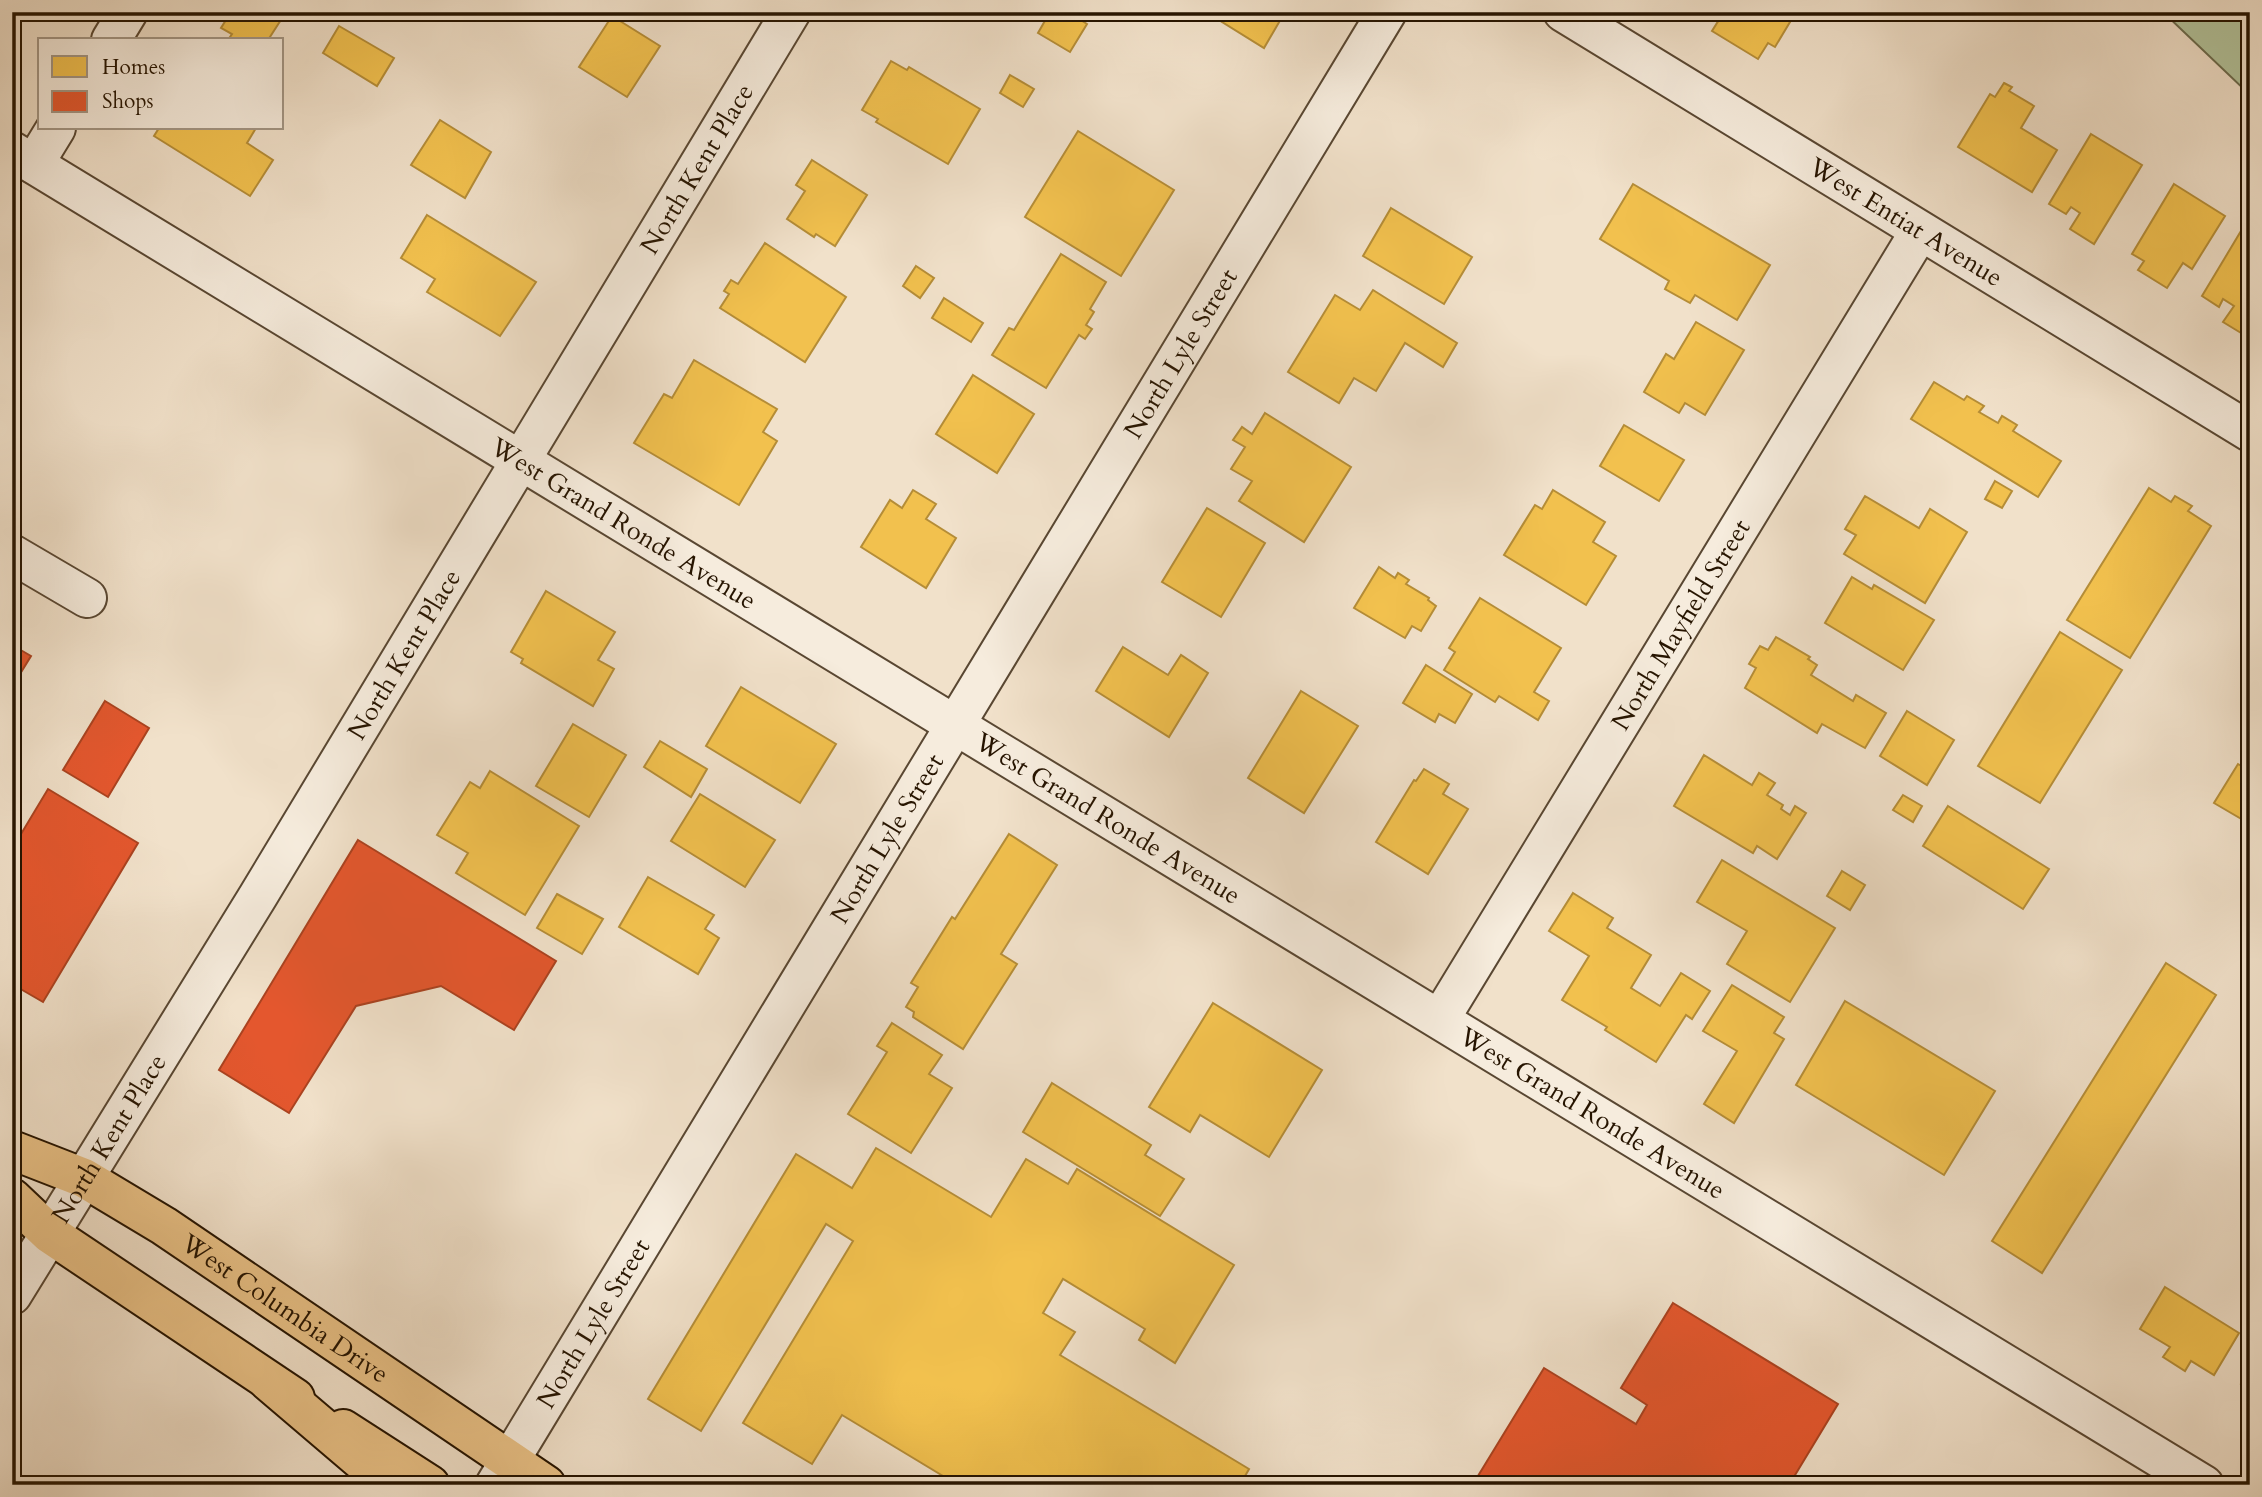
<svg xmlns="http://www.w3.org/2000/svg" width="2262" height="1497" viewBox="0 0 2262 1497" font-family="Cardo,serif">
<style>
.green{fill:#b3c49c;stroke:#6c6c4e;stroke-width:2}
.homes{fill:#f2c14e;stroke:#b58d37;stroke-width:2}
.shops{fill:#e4572e;stroke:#ab4320;stroke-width:2}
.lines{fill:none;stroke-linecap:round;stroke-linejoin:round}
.minor-casing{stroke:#594732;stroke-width:42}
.major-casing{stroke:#261400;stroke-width:42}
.highway-casing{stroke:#261400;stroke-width:42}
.minor{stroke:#f6ecdd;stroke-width:38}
.major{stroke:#e8c085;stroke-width:38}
.highway{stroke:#e8c085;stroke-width:38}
.labels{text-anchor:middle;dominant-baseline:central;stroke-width:7;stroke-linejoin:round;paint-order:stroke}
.street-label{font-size:26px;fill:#261400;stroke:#f6ecdd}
</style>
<rect width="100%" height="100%" fill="#f1e1ca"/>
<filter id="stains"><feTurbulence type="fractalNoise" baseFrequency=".00286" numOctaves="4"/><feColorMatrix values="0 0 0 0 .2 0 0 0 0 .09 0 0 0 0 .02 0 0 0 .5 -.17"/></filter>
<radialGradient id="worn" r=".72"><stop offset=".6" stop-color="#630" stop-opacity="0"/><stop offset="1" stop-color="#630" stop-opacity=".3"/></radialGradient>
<path class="green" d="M2163,12H2250V95Z"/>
<g class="homes">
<path d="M12,12H27L14,32L12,31Z"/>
<path d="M231,12H286L268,40H228L232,34L221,28Z"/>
<path d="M1050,12H1068L1087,24L1070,52L1038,33Z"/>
<path d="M1206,12H1285L1264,48Z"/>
<path d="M1717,12H1796L1775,47L1768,43L1758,59L1712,31L1722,15Z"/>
<path d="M612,16L660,46L627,97L579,67Z"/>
<path d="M339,26L394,58L377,86L323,53Z"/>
<path d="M891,61L907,70L909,67L980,109L948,164L876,122L878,119L862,110Z"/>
<path d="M1010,75L1034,89L1023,107L1000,93Z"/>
<path d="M2004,83L2012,87L2009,91L2034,106L2021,128L2057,150L2032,192L1958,147L1990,94L1995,97Z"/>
<path d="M440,120L491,152L465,198L411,165Z"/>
<path d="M159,128H256L247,143L273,160L250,196L154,136Z"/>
<path d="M1078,131L1174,190L1121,276L1025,217Z"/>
<path d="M2091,134L2142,165L2094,244L2070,229L2080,213L2071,207L2066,214L2049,204Z"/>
<path d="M812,160L867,195L835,246L816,234L814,237L787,219L805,191L796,185Z"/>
<path d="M1633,184L1770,265L1737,320L1695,295L1690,303L1665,289L1669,281L1600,239Z"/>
<path d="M2174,184L2225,216L2192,269L2183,263L2167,288L2138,270L2144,261L2132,254Z"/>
<path d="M1391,208L1472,257L1444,304L1363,256Z"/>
<path d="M427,215L536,282L500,336L427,292L435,279L401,258Z"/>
<path d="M2244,226L2250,230V330L2246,336L2223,322L2234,306L2223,299L2219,307L2202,296Z"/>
<path d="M765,243L846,297L805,362L720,308L729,294L724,291L731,280L738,284Z"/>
<path d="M1061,254L1106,282L1090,309L1094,312L1086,325L1092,329L1085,339L1079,335L1046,388L992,355L1009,328L1014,330Z"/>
<path d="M916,266L934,278L920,298L903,286Z"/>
<path d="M1373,290L1457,343L1443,367L1405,343L1376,391L1354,378L1339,403L1288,372L1335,295L1360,310Z"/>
<path d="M944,298L983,323L971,342L932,318Z"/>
<path d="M1696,322L1744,350L1705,415L1685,403L1679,413L1644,392L1666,354L1674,359Z"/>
<path d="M694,360L777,409L763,432L777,441L739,505L634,443L664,394L672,398Z"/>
<path d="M973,375L1034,414L997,473L936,434Z"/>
<path d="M1934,382L1964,400L1967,396L1984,406L1979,412L1998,423L2002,416L2017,425L2013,431L2061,461L2038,497L1911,419Z"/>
<path d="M1265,413L1351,467L1304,542L1239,501L1252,481L1231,469L1245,447L1233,440L1242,427L1252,434Z"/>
<path d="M1624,425L1684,460L1659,501L1600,466Z"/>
<path d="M1995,481L2012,491L2002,508L1985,499Z"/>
<path d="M2149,488L2171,502L2175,496L2192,506L2188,511L2211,526L2130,658L2067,620Z"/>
<path d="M913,490L936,504L926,519L956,538L926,588L861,547L890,500L902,508Z"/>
<path d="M1553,490L1605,522L1593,542L1616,556L1586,605L1504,555L1535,505L1542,509Z"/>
<path d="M1865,496L1919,528L1930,509L1967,532L1925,603L1844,554L1856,535L1845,529Z"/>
<path d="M1207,508L1265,543L1221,617L1162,582Z"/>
<path d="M1379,567L1395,578L1398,573L1409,580L1406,584L1429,598L1428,600L1436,606L1421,631L1412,626L1405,638L1354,608Z"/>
<path d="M1852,577L1872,589L1874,585L1934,620L1903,670L1825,623Z"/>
<path d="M546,591L615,632L598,660L614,669L593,706L521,663L523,659L511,652Z"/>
<path d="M1480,598L1561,648L1534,692L1549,701L1538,720L1499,696L1495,702L1444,670L1455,652L1449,648Z"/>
<path d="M2060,632L2122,670L2040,803L1978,766Z"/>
<path d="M1776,637L1810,657L1808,659L1817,665L1811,675L1853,701L1856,695L1886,713L1865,748L1822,724L1817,733L1745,688L1756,668L1749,664L1760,646L1768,650Z"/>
<path d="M1123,647L1168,675L1181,655L1208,673L1169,737L1096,691Z"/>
<path d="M1426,665L1472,694L1455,723L1439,714L1435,722L1403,703Z"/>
<path d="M741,687L836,744L800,803L706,746Z"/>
<path d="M1301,691L1358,726L1304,813L1248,778Z"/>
<path d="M1907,711L1954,740L1927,785L1880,756Z"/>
<path d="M573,724L626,755L589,817L536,786Z"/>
<path d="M660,741L707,769L691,797L644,767Z"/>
<path d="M1704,755L1752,785L1759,773L1775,783L1767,795L1783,805L1781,809L1790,815L1795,806L1806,813L1777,859L1757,846L1753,853L1674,806Z"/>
<path d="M2238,764L2250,771V824L2214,803Z"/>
<path d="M1424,769L1449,784L1443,794L1468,809L1428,874L1376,842L1414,780L1416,781Z"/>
<path d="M490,771L579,826L525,915L456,873L468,853L437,835L470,782L480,788Z"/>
<path d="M700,794L775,840L745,887L671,841Z"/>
<path d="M1903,795L1922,806L1913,822L1893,810Z"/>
<path d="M1948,806L2049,869L2023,909L1923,846Z"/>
<path d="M1009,834L1057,865L1001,954L1017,964L963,1049L913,1017L914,1012L906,1007L918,987L911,983L952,917L955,919Z"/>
<path d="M1722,860L1835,928L1790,1002L1727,964L1747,931L1697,902Z"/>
<path d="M1842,871L1865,885L1850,910L1827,896Z"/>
<path d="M648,877L714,915L705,929L719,938L698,974L619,927Z"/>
<path d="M1573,893L1613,918L1607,928L1651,955L1631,988L1660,1006L1681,973L1710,991L1692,1019L1686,1015L1656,1062L1605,1030L1607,1027L1562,1000L1589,956L1549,931Z"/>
<path d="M557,894L603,919L582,954L537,928Z"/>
<path d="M2166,963L2216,995L2042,1273L1992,1241Z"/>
<path d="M1732,985L1784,1017L1774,1033L1784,1039L1734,1123L1704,1104L1737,1051L1703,1031Z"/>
<path d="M1845,1001L1995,1091L1944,1175L1796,1085Z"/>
<path d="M1213,1003L1322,1070L1269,1157L1200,1115L1190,1132L1149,1107Z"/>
<path d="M892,1023L942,1055L929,1074L952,1088L911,1153L848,1114L887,1052L877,1046Z"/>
<path d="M1052,1083L1151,1145L1145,1155L1184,1179L1160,1216L1023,1132Z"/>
<path d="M876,1148L991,1217L1026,1159L1068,1184L1077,1169L1234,1265L1175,1363L1139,1340L1145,1329L1063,1279L1043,1313L1075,1332L1060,1355L1249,1469L1240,1485H958L842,1415L812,1464L743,1423L853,1241L826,1224L701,1431L648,1399L796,1154L852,1188Z"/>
<path d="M2165,1287L2239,1333L2214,1375L2191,1361L2185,1371L2163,1357L2170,1347L2140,1329Z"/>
<path d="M2250,1370V1389L2241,1384Z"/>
</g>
<g class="shops">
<path d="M12,645L31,656L12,687Z"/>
<path d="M105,701L149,728L108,797L63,770Z"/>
<path d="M48,789L138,843L43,1002L12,984V849Z"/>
<path d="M358,840L556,961L514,1030L441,986L356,1006L289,1113L219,1070Z"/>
<path d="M1673,1303L1838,1404L1789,1485H1492L1478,1476L1544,1368L1636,1424L1647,1405L1621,1388Z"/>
</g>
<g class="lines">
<g class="minor-casing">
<g id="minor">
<path id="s1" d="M1563,12L2250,432"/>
<path d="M111,40L128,12"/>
<path id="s2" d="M12,151L2204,1485"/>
<path d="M34,164L56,128"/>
<path d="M12,554L87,598"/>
<path id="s3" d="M1440,1019L1920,231"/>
<path id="s4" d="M12,1295L258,896L791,12"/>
<path id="s5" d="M495,1485L1387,12"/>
</g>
</g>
<g class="major-casing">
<g id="major">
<path id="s6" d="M12,1150L84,1178L164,1226L546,1485"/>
<path d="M12,1198L50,1234L295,1398"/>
<path d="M343,1429L430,1485"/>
</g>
</g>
<g class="highway-casing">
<path id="highway" d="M268,1381L390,1485"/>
</g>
<use href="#minor" class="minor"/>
<use href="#major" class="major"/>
<use href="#highway" class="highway"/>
</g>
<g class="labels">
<g class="street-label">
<text stroke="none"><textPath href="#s4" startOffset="1318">North Kent Place</textPath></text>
<text stroke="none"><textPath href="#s1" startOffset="402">West Entiat Avenue</textPath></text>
<text stroke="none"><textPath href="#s5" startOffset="1323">North Lyle Street</textPath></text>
<text stroke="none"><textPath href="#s2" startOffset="716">West Grand Ronde Avenue</textPath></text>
<text stroke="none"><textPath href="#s3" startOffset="462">North Mayfield Street</textPath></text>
<text stroke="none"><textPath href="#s4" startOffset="751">North Kent Place</textPath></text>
<text stroke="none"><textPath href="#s2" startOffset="1283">West Grand Ronde Avenue</textPath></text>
<text stroke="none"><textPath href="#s5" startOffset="756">North Lyle Street</textPath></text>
<text stroke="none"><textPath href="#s2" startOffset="1850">West Grand Ronde Avenue</textPath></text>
<text stroke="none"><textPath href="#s4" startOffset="184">North Kent Place</textPath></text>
<text stroke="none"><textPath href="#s6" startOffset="317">West Columbia Drive</textPath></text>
<text stroke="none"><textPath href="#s5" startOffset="189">North Lyle Street</textPath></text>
</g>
</g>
<rect width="2262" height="1497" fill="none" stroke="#f1e1ca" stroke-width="42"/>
<rect x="14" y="14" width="2234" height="1469" fill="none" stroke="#261400" stroke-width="3.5"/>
<rect x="21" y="21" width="2220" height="1455" fill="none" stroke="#261400" stroke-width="2"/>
<rect x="38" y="38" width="245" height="91" fill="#f6ecdd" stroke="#a39685" stroke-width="2"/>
<rect x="52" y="56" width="35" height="21" fill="#f2c14e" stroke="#a39685" stroke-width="2"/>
<text x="102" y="74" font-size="21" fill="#261400">Homes</text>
<rect x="52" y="91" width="35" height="21" fill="#e4572e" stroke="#a39685" stroke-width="2"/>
<text x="102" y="108" font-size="21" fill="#261400">Shops</text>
<rect width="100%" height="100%" filter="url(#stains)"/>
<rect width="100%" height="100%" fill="url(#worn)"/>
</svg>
